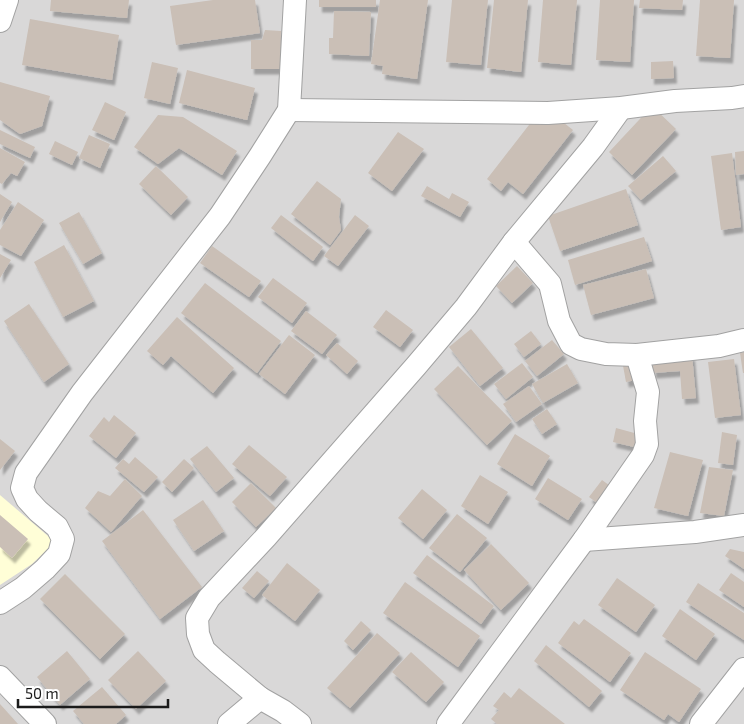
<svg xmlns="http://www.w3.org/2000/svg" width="744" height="724" viewBox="0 0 744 724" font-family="'Exo 2',sans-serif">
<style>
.residential{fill:#d9d8d8}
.education{fill:#fffed7}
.building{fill:#cabfb6;filter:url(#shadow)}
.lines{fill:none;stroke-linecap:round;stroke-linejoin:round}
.minor-casing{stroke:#a2a2a2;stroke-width:24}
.minor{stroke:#fff;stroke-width:22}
</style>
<defs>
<filter id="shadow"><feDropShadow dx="3" dy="5.5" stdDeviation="1" flood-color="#0004"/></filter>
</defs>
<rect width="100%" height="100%" fill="#eee9e0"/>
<rect class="residential" x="0" y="0" width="744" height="724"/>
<path class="education" d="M0,495L55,542L32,564L0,585Z"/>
<g class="building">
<path d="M51,0H129L127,18L50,11Z"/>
<path d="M213,0H255L260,33L176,45L170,6Z"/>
<rect x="319" y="0" width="57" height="7"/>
<path d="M380,0H428L417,79L382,74L383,66L371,64Z"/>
<path d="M452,0H488L481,65L446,62Z"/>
<path d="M494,0H528L521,72L487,68Z"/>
<path d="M543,0H577L571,65L538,62Z"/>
<path d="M600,0H634L630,62L596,60Z"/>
<path d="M640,0H683L682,10L639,8Z"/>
<path d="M700,0H734L730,58L696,56Z"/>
<path d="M334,11L371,12L369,56L329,54V38H333Z"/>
<path d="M30,19L119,35L112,80L22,65Z"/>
<path d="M265,30L281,31L280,69H251V40H262Z"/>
<path d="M673,61L674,78L651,79V62Z"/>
<path d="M152,62L178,68L170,104L144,98Z"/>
<path d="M187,70L255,88L247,120L179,103Z"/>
<path d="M0,82L50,96L42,126L20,134L0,120Z"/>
<path d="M105,102L126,112L114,140L92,130Z"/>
<path d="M652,106L676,129L632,175L609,152Z"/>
<path d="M539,112L555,124L559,119L573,130L523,194L508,182L501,191L487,179Z"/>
<path d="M158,115L183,117L237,151L222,175L179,148L158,164L134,147Z"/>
<path d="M0,130L35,147L30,158L0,144Z"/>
<path d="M398,132L424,149L392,191L368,173Z"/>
<path d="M89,135L110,144L100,168L79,158Z"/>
<path d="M55,141L78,152L72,165L49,154Z"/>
<path d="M0,148L25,162L17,176L11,173L2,184L0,183Z"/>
<path d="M744,151V174L736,175L735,152Z"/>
<path d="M732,153L741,227L721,230L711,156Z"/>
<path d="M663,156L676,171L641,200L628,186Z"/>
<path d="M156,166L188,197L171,215L139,184Z"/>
<path d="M317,181L341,199L339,217L341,230L330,245L291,214Z"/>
<path d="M427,186L449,199L452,193L469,202L460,217L421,196Z"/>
<path d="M626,189L638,225L560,251L548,216Z"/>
<path d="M0,194L12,202L0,222Z"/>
<path d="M18,202L44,220L21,256L0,245V230Z"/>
<path d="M79,212L102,253L83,264L59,223Z"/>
<path d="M281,215L323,247L313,261L271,228Z"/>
<path d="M355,215L369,226L338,266L324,256Z"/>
<path d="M644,237L652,261L575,285L568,260Z"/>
<path d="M64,245L94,301L63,317L34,262Z"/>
<path d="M212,246L261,281L249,297L200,263Z"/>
<path d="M0,254L11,260L0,278Z"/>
<path d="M517,266L533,283L512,303L496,286Z"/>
<path d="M646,269L654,298L591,315L583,285Z"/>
<path d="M273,278L307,303L292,323L258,297Z"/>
<path d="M205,283L281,341L257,373L181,313Z"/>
<path d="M29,304L69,364L44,382L4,321Z"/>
<path d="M386,310L413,330L400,347L373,327Z"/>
<path d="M306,311L337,335L322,354L291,331Z"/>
<path d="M177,317L234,368L213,393L171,356L163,365L147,351Z"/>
<path d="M471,329L503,368L480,386L449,347Z"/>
<path d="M531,331L541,344L524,357L514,344Z"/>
<path d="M289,335L315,355L285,394L259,374Z"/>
<path d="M552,340L564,354L537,376L525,361Z"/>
<path d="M337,343L358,361L347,374L326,355Z"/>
<path d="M744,352V373H743L740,353Z"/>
<path d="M692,355L696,398L682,399L680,371L653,373L652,357Z"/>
<path d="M636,358L640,379L626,382L622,360Z"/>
<path d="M734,359L741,415L715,418L708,362Z"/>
<path d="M522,363L533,377L506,399L494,384Z"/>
<path d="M567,364L578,383L543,403L532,384Z"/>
<path d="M458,366L512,421L487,445L434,389Z"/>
<path d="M529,386L542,404L516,422L503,404Z"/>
<path d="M547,409L557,424L542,434L532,419Z"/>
<path d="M114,415L136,433L116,458L89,436L104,417L109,422Z"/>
<path d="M616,428L638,434L634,447L613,442Z"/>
<path d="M722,432L737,435L733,465L718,463Z"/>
<path d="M515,434L550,456L532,486L497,464Z"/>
<path d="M0,439L15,451L0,470Z"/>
<path d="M249,445L287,477L270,496L232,464Z"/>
<path d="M207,446L234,478L216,492L190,459Z"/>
<path d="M670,452L703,460L688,516L654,508Z"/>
<path d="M135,457L158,477L144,492L115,468L123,459L129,464Z"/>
<path d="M184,459L194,468L172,492L162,482Z"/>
<path d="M709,467L733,470L724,516L700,513Z"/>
<path d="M480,475L508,492L488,524L461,506Z"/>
<path d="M548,478L582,499L568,520L535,499Z"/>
<path d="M125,479L142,496L111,532L85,508L98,491L110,496Z"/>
<path d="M602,480L613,488L600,505L589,497Z"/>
<path d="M251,483L276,508L256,527L232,502Z"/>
<path d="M422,489L447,510L423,539L398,518Z"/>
<path d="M203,500L224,531L194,551L173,520Z"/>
<path d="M143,510L202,587L160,619L102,541Z"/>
<path d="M457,514L487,538L460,572L429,548Z"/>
<path d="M0,515L28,539L12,558L0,547Z"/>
<path d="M491,544L529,583L501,610L464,570Z"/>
<path d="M730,549L744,552V569L725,556Z"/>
<path d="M427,555L494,606L481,624L413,573Z"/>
<path d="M287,563L320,590L295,621L262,595Z"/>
<path d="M257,571L269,581L254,598L242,588Z"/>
<path d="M731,573L744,582V607L719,590Z"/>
<path d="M65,574L125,634L100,659L40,599Z"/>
<path d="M617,578L655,605L636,632L598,605Z"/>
<path d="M405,582L480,636L458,667L383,613Z"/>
<path d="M698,583L744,613V640L686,602Z"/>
<path d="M680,609L715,634L696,660L662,636Z"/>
<path d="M584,619L631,653L610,682L558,643L574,621L579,625Z"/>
<path d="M361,621L371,630L353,650L344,641Z"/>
<path d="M377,633L400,653L350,708L327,688Z"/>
<path d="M546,645L602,691L589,707L534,661Z"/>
<path d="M67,651L90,679L60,705L37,677Z"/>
<path d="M138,651L166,681L136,709L108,680Z"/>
<path d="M411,652L444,682L426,702L392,672Z"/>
<path d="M645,652L701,689L679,722L668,714L664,720L620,690Z"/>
<path d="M102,687L126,715L116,724H84L73,711Z"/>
<path d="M519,688L565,724H497L491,719L499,710L493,706L504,692L511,698Z"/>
<path d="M0,704L18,724H0Z"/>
</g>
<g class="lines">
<g class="minor-casing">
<g id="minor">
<path d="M0,21L7,0"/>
<path d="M289,110L548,113L621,108L675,101L732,98L744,96"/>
<path d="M514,242L550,284L559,321L571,344L581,349L606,354L637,355L719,346L744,340"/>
<path d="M584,540L695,532L744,525"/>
<path d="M0,603L23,588L45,569L59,554L63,539L57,527L38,511L27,499L22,488L26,473L82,393L220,216L260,156L289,110L295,0"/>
<path d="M0,677L45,724"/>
<path d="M229,724L260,698"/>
<path d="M300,724L283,711L260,698L217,662L204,650L198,634L197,618L209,598L266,537L416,366L466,307L514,242L593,147L621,108"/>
<path d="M448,724L584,540L643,455L647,444L645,421L648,392L637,355"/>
<path d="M701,724L744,669"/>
</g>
</g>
<use href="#minor" class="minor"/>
</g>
<path d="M18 699v8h150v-8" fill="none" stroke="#1b1b1b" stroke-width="2.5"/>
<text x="25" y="699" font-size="15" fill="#1b1b1b" stroke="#ffffff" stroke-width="4" paint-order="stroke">50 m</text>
</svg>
